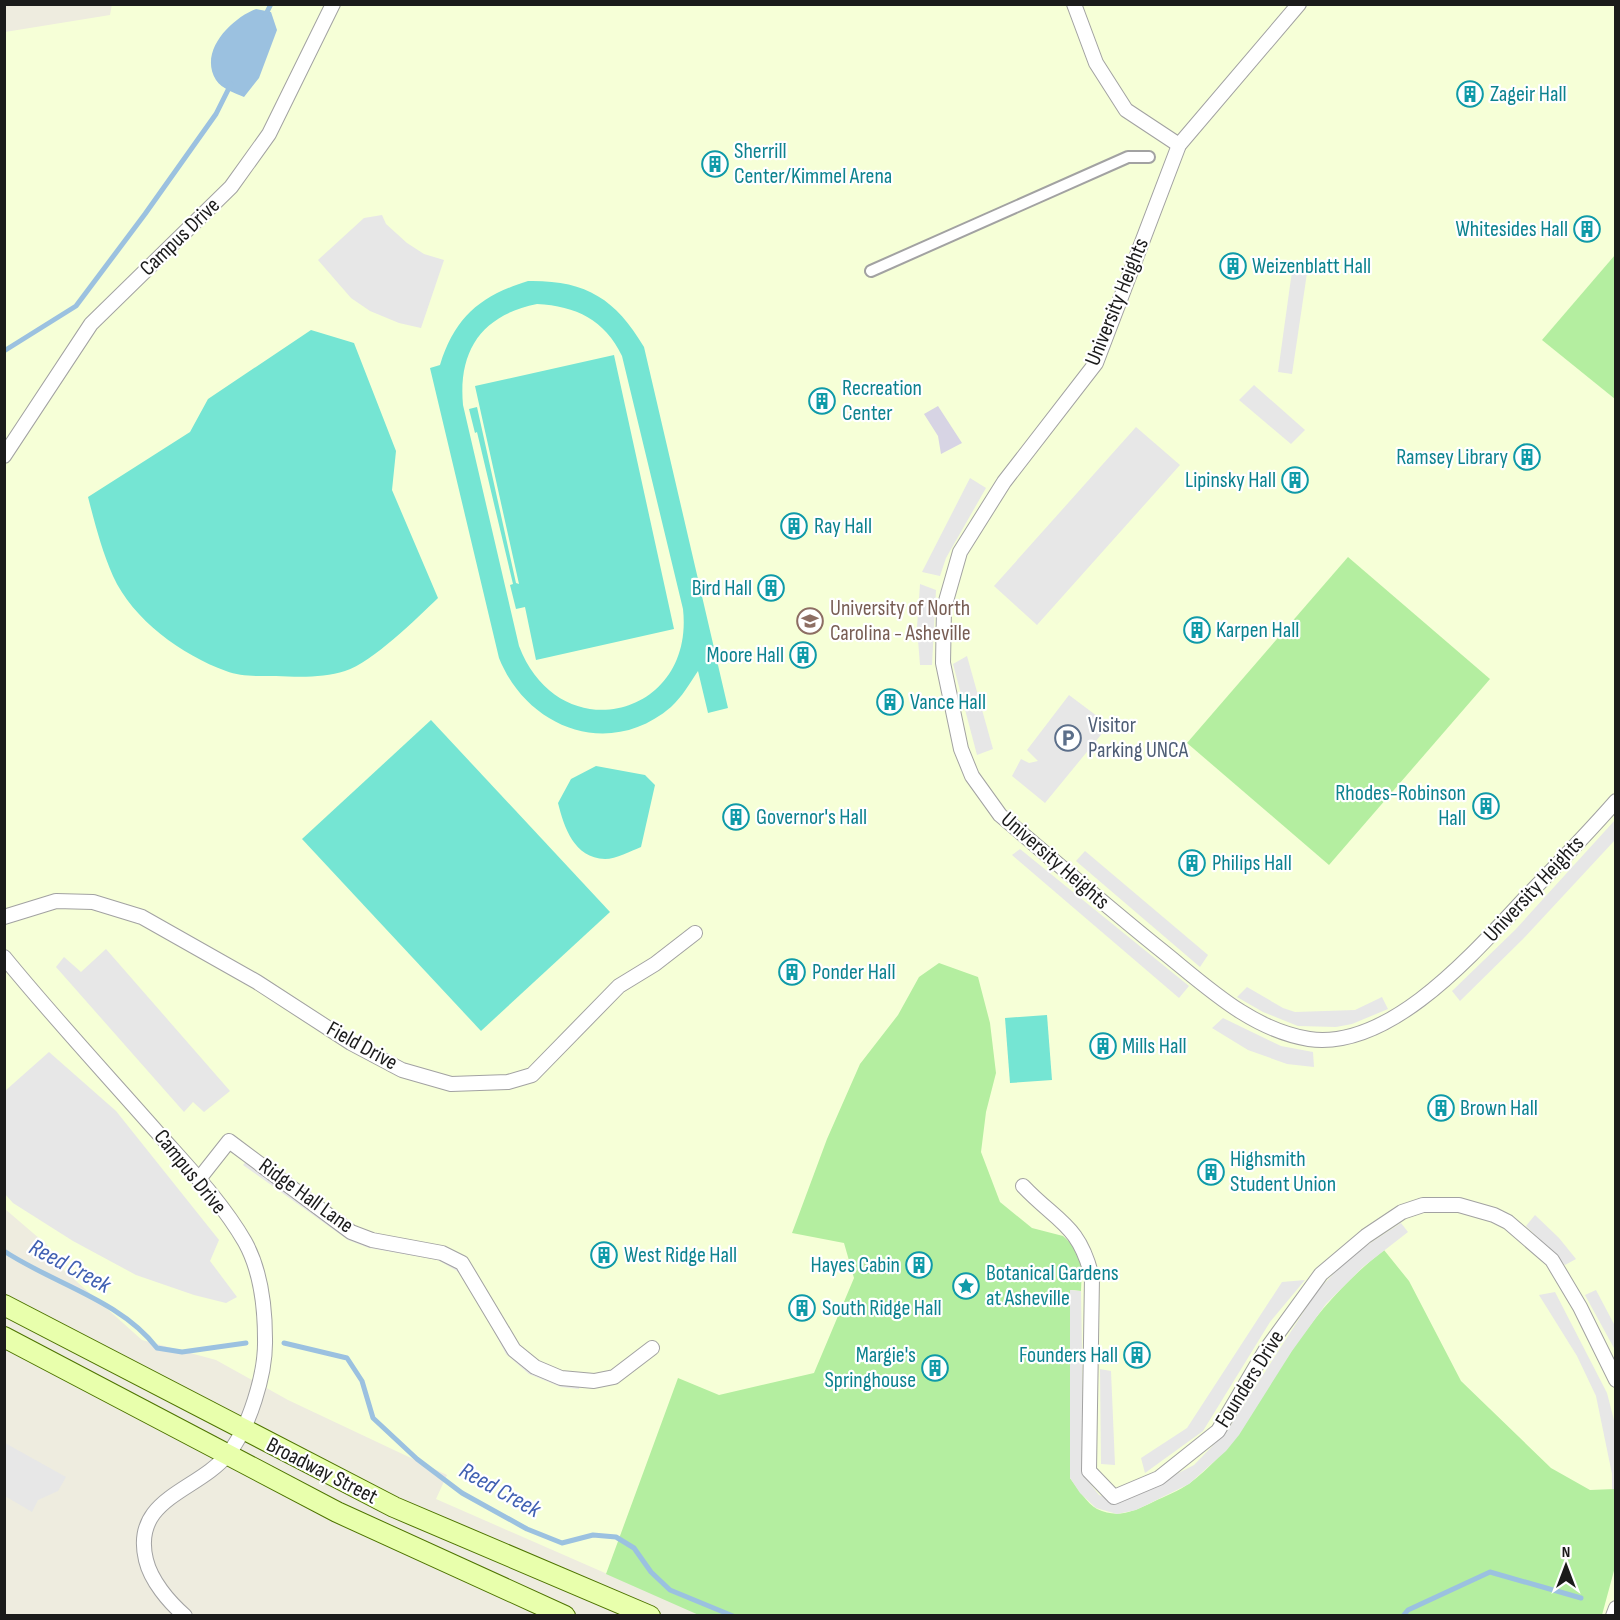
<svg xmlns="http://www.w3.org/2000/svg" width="1620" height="1620" viewBox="0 0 1620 1620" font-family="'Sofia Sans Condensed',sans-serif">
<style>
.education{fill:#f6ffd7}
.grass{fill:#b4eea0}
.pitch{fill:#75e5d3;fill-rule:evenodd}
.parking{fill:#e7e7e7}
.plaza{fill:#d7d4e4}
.water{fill:#9bc1e0}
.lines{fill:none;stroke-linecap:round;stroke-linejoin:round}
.stream{stroke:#9bc1e0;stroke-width:5}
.pedestrian-casing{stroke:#a2a2a2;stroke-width:14}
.minor-casing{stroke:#a2a2a2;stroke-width:16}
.secondary-casing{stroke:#4e7400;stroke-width:22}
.pedestrian{stroke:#fff;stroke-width:10}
.minor{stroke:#fff;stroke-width:14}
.secondary{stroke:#e8ffac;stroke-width:20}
.labels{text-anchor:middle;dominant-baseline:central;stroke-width:4.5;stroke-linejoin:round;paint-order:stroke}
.culture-label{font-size:22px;fill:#0d838f;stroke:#fff;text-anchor:start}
.street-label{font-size:22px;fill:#1b1b1b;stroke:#fff}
.education-label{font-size:22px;fill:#785e54;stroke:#fff;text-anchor:start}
.service-label{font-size:22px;fill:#4e5e75;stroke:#fff;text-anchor:start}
.water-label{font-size:24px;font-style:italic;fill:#4060b2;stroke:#fff}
</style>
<rect width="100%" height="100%" fill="#eeecdf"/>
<path class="education" d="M112,4L1615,5V1615H701L436,1499L447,1475L288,1400L216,1360L142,1340L56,1263L47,1245L5,1209V32L110,15Z"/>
<g class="grass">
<path d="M1615,255V399L1542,340Z"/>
<path d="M1348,557L1490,679L1329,865L1187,743Z"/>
<path d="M939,963L978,977L990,1023L996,1073L986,1112L981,1152L1000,1202L1032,1228L1063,1236L1077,1249L1082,1267L1081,1291L1071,1290L1070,1478C1077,1487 1087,1504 1097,1509C1117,1519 1135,1511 1153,1502C1165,1496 1179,1491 1190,1483C1237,1448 1260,1397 1292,1350C1318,1312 1348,1278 1384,1250L1409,1281L1461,1381L1551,1468L1590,1490L1615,1489V1567L1602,1615L701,1616L606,1574L678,1378L719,1395L814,1373L854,1278L844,1243L792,1233L827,1139L860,1064L898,1015L919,977Z"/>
</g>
<g class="pitch">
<path d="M528,281C585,280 615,298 644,347L728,708L708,713L698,671C690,683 682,697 671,707C609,760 527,728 499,658L430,368L440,365C455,317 480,296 528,281ZM537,304C576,306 605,320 622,356L683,609C695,718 559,751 519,646L463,405C458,350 482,315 537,304Z"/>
<path d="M311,330L354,343L396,451L392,490L438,598C416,619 373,662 345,671C324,678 298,677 276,676C261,676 241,677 226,671C182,655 133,620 113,576C102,551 95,524 88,497L190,432L208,399Z"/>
<path d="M614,355L674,629L536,660L525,607L516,609L510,585L513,584L477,432L475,433L469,409L477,407L516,583L519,584L475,386Z"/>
<path d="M431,720L610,912L481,1031L302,839Z"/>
<path d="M596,766L645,775L655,785L641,847C631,851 616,859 605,859C574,858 564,827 558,803L571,779Z"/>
<path d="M1047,1015L1052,1080L1010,1083L1005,1018Z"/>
</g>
<g class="parking">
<path d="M382,215L386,224L407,243L424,254L444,260L421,328L399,323L370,311L351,298L318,260L364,218Z"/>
<path d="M1292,271L1307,273L1292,374L1278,372Z"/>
<path d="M1254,385L1305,430L1291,444L1239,400Z"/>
<path d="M1136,427L1180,465L1037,625L994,586Z"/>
<path d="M970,478L986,488L946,558L940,576L922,572Z"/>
<path d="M920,584L936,590L932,665H920L917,627Z"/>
<path d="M967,656L993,749L977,755L953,664Z"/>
<path d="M1069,695L1109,725L1045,803L1012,776L1021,759L1029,763L1038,761L1027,750Z"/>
<path d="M1615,820V840L1523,939L1460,1001L1452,991L1515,930Z"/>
<path d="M1020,849L1189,986L1179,998L1012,855Z"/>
<path d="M1085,851L1208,955L1200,967L1076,861Z"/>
<path d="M106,949L230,1091L204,1112L193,1102L184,1112L56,967L64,957L81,972Z"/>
<path d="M1247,987L1283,1008L1295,1012L1355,1010L1382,997L1388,1009L1352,1024L1336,1027L1298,1026L1263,1012L1237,997Z"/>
<path d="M1223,1018L1281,1046L1313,1052L1314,1067L1287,1064L1248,1050L1212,1028Z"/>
<path d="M49,1052L116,1111L219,1240L210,1261L237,1297L226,1303L194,1295L136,1275L73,1241L13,1203L5,1194V1091Z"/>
<path d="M251,1156L351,1232L462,1263L514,1350L535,1367L580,1380L579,1389L561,1387L529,1374L506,1354L468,1282L457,1271L438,1260L369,1248L348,1240L243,1165Z"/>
<path d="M1535,1215L1559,1238L1576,1259L1565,1265L1526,1226Z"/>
<path d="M1401,1223L1408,1232L1363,1267L1326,1304L1292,1351L1239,1435L1226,1451L1189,1484L1136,1510L1117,1514L1096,1508L1080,1493L1070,1478V1290L1081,1291L1084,1476L1099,1495L1115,1501L1132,1497L1194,1465L1227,1431L1317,1291L1352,1255Z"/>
<path d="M1305,1280L1270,1322L1203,1431L1145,1473L1141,1458L1187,1428L1282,1282Z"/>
<path d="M1596,1290L1615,1326V1350L1585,1295Z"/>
<path d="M1555,1292L1607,1393L1615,1424V1489H1612V1474L1596,1396L1577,1356L1539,1295Z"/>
<path d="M1100,1369L1111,1371L1115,1465L1101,1464Z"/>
<path d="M5,1443L66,1477L58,1491L38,1500L32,1512L5,1496Z"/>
</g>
<path class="plaza" d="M938,406L962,443L941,454L938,436L924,414Z"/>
<path class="water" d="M256,9L271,12L277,30L259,78L244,97C235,93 222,89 216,80C198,51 232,18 256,9Z"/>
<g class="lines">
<g class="stream">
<path d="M265,16L271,4"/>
<path d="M4,351L76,306L145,214L216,114L231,84"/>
<path d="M4,1251C54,1284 120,1300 157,1348L182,1352L246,1343"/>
<path d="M284,1343L347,1358L362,1381L373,1418L417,1459L462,1493L527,1529L562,1543L593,1535L616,1537L634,1548L651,1572L670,1590L733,1616"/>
<path d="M1403,1616L1408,1610L1490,1572L1581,1598"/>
</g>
<g class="pedestrian-casing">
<path id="pedestrian" d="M871,271L1128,157H1149"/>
</g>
<g class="minor-casing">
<g id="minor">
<path d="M1074,4L1096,63L1126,110L1179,145"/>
<path d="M1299,4L1179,145L1096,363L1004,482L960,552L944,608L943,663L961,749L972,776L1000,815C1052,859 1103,903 1156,946C1203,983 1248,1029 1309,1039C1392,1051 1478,948 1529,894C1558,864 1588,833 1616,801"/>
<path d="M4,456L91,324L231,187L269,134L333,4"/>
<path d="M4,917L56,901L93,902L142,917L257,982L351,1043L402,1070L451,1084L508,1082L532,1075L619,986L655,964L695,933"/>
<path d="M4,957C53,1017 106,1074 157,1132C188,1167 222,1202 245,1242C261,1271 265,1307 265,1339C266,1374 249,1428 228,1454C197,1492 131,1498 146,1560C151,1581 169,1602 185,1616"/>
<path d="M199,1179L229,1141L351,1232L372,1240L442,1253L462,1263L514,1350L535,1367L561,1378L594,1381L614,1377L652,1348"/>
<path d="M1023,1186C1057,1222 1079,1224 1092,1277L1089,1471L1114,1497L1159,1478L1218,1431L1265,1351L1321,1274L1366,1236L1402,1212L1423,1205H1459L1494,1215L1508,1222L1552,1260L1580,1307L1616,1380"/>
<path d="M1613,1616L1616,1608"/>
</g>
</g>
<g class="secondary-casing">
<g id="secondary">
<path d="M4,1305L394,1507L650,1616"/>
<path d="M4,1337L337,1512L565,1616"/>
</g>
</g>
<use href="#pedestrian" class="pedestrian"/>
<use href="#minor" class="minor"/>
<use href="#secondary" class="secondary"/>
</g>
<defs>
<g id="building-ring" transform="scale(1.35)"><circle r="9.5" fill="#fff" stroke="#0f9aa8" stroke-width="1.5"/><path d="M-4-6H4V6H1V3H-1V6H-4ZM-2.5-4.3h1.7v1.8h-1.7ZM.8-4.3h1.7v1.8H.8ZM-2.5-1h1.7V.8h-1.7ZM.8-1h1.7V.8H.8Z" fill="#0f9aa8"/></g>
<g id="university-ring" transform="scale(1.35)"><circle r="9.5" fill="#fff" stroke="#8d6e63" stroke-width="1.5"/><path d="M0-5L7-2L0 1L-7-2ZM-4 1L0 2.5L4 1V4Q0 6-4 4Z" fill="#8d6e63"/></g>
<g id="parking-ring" transform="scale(1.35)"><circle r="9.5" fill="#fff" stroke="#5c6f8a" stroke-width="1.5"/><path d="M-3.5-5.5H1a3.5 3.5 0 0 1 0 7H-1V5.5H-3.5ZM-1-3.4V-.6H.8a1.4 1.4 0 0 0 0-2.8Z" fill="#5c6f8a"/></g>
<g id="sight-ring" transform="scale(1.35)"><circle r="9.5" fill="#fff" stroke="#0f9aa8" stroke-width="1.5"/><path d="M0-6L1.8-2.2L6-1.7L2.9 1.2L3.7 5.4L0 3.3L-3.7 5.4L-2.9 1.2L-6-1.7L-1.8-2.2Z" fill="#0f9aa8"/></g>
</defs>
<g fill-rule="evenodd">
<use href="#building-ring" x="1470" y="94"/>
<use href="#building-ring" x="715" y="164"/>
<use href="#building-ring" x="1587" y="229"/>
<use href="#building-ring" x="1233" y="266"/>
<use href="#building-ring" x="822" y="401"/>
<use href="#building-ring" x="1527" y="457"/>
<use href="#building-ring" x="1295" y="480"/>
<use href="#building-ring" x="794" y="526"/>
<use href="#building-ring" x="771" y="588"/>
<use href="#university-ring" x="810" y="621"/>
<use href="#building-ring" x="1197" y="630"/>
<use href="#building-ring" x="803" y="655"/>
<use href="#building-ring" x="890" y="702"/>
<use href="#parking-ring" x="1068" y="738"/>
<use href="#building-ring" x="1486" y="806"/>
<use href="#building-ring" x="736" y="817"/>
<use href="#building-ring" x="1192" y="863"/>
<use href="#building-ring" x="792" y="972"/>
<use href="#building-ring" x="1103" y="1046"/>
<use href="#building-ring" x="1441" y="1108"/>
<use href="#building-ring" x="1211" y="1172"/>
<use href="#building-ring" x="604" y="1255"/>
<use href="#building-ring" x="919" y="1265"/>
<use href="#sight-ring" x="966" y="1286"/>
<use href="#building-ring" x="802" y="1308"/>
<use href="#building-ring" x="1137" y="1355"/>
<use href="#building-ring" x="935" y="1368"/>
</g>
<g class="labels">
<g class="culture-label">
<text x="1490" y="94">Zageir Hall</text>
<text x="734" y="151">Sherrill<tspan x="734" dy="25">Center/Kimmel Arena</tspan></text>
<text x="1568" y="229" text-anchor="end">Whitesides Hall</text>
<text x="1252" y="266">Weizenblatt Hall</text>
<text x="842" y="388">Recreation<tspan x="842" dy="25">Center</tspan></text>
<text x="1508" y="457" text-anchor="end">Ramsey Library</text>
<text x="1276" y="480" text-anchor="end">Lipinsky Hall</text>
<text x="814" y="526">Ray Hall</text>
<text x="752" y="588" text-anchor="end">Bird Hall</text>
<text x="1216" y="630">Karpen Hall</text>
<text x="784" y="655" text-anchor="end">Moore Hall</text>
<text x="910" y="702">Vance Hall</text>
<text x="1466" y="793" text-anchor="end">Rhodes-Robinson<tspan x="1466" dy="25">Hall</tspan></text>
<text x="756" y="817">Governor's Hall</text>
<text x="1212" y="863">Philips Hall</text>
<text x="812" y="972">Ponder Hall</text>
<text x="1122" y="1046">Mills Hall</text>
<text x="1460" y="1108">Brown Hall</text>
<text x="1230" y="1159">Highsmith<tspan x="1230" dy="25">Student Union</tspan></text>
<text x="624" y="1255">West Ridge Hall</text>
<text x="900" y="1265" text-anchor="end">Hayes Cabin</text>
<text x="986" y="1273">Botanical Gardens<tspan x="986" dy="25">at Asheville</tspan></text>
<text x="822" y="1308">South Ridge Hall</text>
<text x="916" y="1355" text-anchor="end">Margie's<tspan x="916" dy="25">Springhouse</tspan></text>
<text x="1118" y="1355" text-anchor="end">Founders Hall</text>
</g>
<g class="street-label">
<text transform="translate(180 237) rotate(-44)">Campus Drive</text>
<text transform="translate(1117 302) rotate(-68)">University Heights</text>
<text transform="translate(1055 861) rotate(41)">University Heights</text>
<text transform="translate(1534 889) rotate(-47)">University Heights</text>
<text transform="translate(362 1046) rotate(29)">Field Drive</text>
<text transform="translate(190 1172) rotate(51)">Campus Drive</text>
<text transform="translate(306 1196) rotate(36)">Ridge Hall Lane</text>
<text transform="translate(1250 1379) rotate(-58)">Founders Drive</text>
<text transform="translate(322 1471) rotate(27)">Broadway Street</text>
</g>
<g class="education-label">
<text x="830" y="608">University of North<tspan x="830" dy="25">Carolina - Asheville</tspan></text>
</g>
<g class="service-label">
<text x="1088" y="725">Visitor<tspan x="1088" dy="25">Parking UNCA</tspan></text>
</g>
<g class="water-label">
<text transform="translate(70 1266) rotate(28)">Reed Creek</text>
<text transform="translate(500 1490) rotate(29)">Reed Creek</text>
</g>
</g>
<rect width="1620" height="1620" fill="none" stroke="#1b1b1b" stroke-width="12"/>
<g transform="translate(1566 1566)" stroke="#ffffff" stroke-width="4.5" paint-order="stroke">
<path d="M0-4.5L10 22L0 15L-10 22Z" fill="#1b1b1b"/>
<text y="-9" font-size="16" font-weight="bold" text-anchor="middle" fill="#1b1b1b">N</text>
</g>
</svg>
